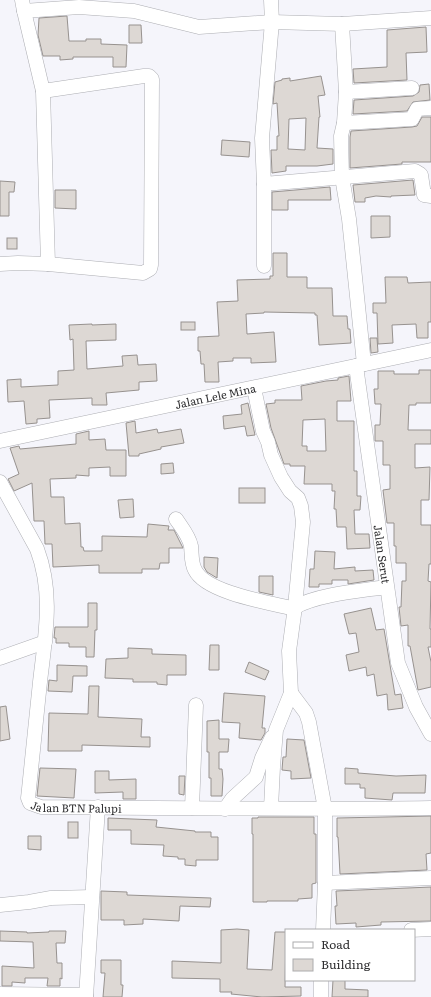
<svg xmlns="http://www.w3.org/2000/svg" width="431" height="997" viewBox="0 0 431 997" font-family="Literata,serif">
<style>
.building{fill:#ddd8d4;stroke:#97928f;fill-rule:evenodd}
.lines{fill:none;stroke-linecap:round;stroke-linejoin:round}
.minor-casing{stroke:#adaeb3;stroke-width:15}
.minor{stroke:#fff;stroke-width:14}
.labels{text-anchor:middle;dominant-baseline:central;stroke-width:3;stroke-linejoin:round;paint-order:stroke}
.street-label{font-size:11px;fill:#2f2f31;stroke:#fff}
</style>
<rect width="100%" height="100%" fill="#f5f5fb"/>
<g class="building">
<path d="M67,16L69,41H86V39H101V44L127,45L126,67H113V57H73V59L60,60V56H43L38,35L39,18Z"/>
<path d="M129,25H141L142,43H129Z"/>
<path d="M426,27L427,52L406,53L407,80L354,83L353,69L387,67V30Z"/>
<path d="M321,76L325,95L318,96L320,117H319L317,148L333,149V164L317,166H286V171L272,173L271,150H277V136H279L277,103L273,104L275,82L282,80V79L290,78V81ZM306,118L305,150L288,149L289,119Z"/>
<path d="M429,84L430,100L413,102L407,111L353,114L354,100L413,96L419,92L420,85Z"/>
<path d="M422,117H431V162H402V164L350,168V137L351,131L412,127L417,126Z"/>
<path d="M222,140L250,142L249,157L221,155Z"/>
<path d="M413,180L415,195L391,196V197L376,196L365,198V202H355L353,185Z"/>
<path d="M0,181L15,182L14,192H9V216H0Z"/>
<path d="M330,187L331,200H288V210H272V192Z"/>
<path d="M55,190H76V209L55,208Z"/>
<path d="M371,216H390V237L371,238Z"/>
<rect x="7" y="238" width="10" height="11"/>
<path d="M273,253H287V277H307V288H332L333,316H347L348,329H350L351,343L319,345L317,315H315V313L264,312V313L246,314L247,334L274,332L276,362L251,363V358H233V361L218,362L219,382H205L204,364H201L200,351H198V337L219,336L217,302L238,301L237,280L270,279V276H273Z"/>
<path d="M385,277H407L408,283L431,282V322H428V338H417L416,324L392,325L393,343L378,344L377,313H373V303H386Z"/>
<rect x="181" y="322" width="14" height="8"/>
<path d="M92,324V325L116,324V340L86,341L87,369L123,366L122,356L137,355L138,365L156,364L157,381L139,382V390L106,393L107,405H92V398L49,400L50,418L37,419V423L26,424L24,401L8,402L7,380L21,379V387L58,385V371L74,370L73,339L70,340L69,325Z"/>
<path d="M370,338H377L378,352L371,353Z"/>
<path d="M419,370H431V403H416V405H409L408,430H431V444H415V468L430,467L429,500H421V525H431V564H429L428,581L431,582L430,629H431V647H428L431,662V687L418,690L410,646H408V625L401,626L399,607H401L402,581H406V563H396V546H394V523H387L383,490L390,489V465H383V441H375V425H380L381,404H375L374,389H378V371H394V374H419Z"/>
<path d="M349,376L351,401H337V421H354V471H357V496H361L360,510H354L355,534H369L370,548L347,549L346,527H337L336,509H334L335,491H332V484H304L305,466H290V464H284L271,428L266,404L275,403V400H302L301,386L326,381L338,380V378ZM325,419L326,451H307V446H302L303,420Z"/>
<path d="M248,403L255,435L247,436L245,426L224,429L223,416L242,414L241,405Z"/>
<path d="M135,421L136,433L157,429L158,433L181,429L184,443L161,447V449L139,454V456H129L126,423Z"/>
<path d="M89,431V440L105,439L106,450H126V476H110V467L89,468V476L76,475V478L50,479L51,497H64L65,524L80,523L81,547H83L84,551H102V536L147,537L148,524L169,526L168,530H174L183,548H169V563H160L159,569H142V573H99V565L53,567L52,544H45L44,521H34L32,483L14,491L8,479L19,474L10,448L19,446L20,449L76,444V434Z"/>
<path d="M173,463L174,473L161,474V464Z"/>
<rect x="239" y="488" width="26" height="15"/>
<path d="M133,499L134,517L120,518L118,500Z"/>
<path d="M315,551L335,552L334,569L355,567V571L373,570L374,580L348,584V580H332V584H319V587H309L310,569H314Z"/>
<path d="M204,557L218,558L217,578L207,572L204,567Z"/>
<path d="M259,576H273V595L259,592Z"/>
<path d="M88,603H97V630H95L94,657H86V647H69V643H56V638H54L55,627H88Z"/>
<path d="M371,608L376,630L384,629L395,695L401,694L403,708L388,710L387,694L377,696L374,674L367,676L366,667L349,671L346,655L359,652L356,633L349,634L344,614Z"/>
<path d="M210,645H219V670H209Z"/>
<path d="M128,648L152,649V654L186,655V675H167V685L157,684V682H133V679L105,678L106,659L128,658Z"/>
<path d="M249,662L269,671L265,680L245,672Z"/>
<path d="M57,665L87,666V676H73L72,692L48,691L49,680L57,681Z"/>
<path d="M89,686H99L98,717L142,719L141,737H150V747L82,745V751H48L49,713L88,714Z"/>
<path d="M224,693L265,696L262,728H265V733L261,740L239,738L240,723L222,722Z"/>
<path d="M6,706L10,739L0,741V707Z"/>
<path d="M219,720V739H229L228,752H219V769H222L223,779L222,796H211V778H209V752H207V721Z"/>
<path d="M287,739L304,740L311,778L291,779V771L282,770L283,757H286Z"/>
<path d="M40,768L76,769L74,798L37,796Z"/>
<path d="M345,768L358,769V773L396,776L426,775L425,793H393L392,800L365,798V788H360V784H345Z"/>
<path d="M95,771H109V780L136,779V799H123V792L95,793Z"/>
<path d="M179,776H185L184,795L179,794Z"/>
<path d="M431,816V853L426,854L427,870L340,874L338,837H337V818Z"/>
<path d="M258,817H314V834H316V883L312,884V898L298,899V901H267V902H253V834H252V818H258Z"/>
<path d="M108,818L157,820L156,827L195,831V832H211V837H218V860H196V866L185,865V859H178V857L163,856L164,845L131,844V830H108Z"/>
<rect x="68" y="822" width="10" height="16"/>
<path d="M28,836H41V850L28,849Z"/>
<path d="M431,887V921L381,922V925L356,927V923L336,924L335,906H337L336,891Z"/>
<path d="M101,891L127,892V895L211,898L210,907L180,906L179,921L143,919V924L124,925V920H101Z"/>
<path d="M237,929L249,930L247,969L272,970L275,932H286L285,987H301V996L262,997L231,994L232,992H220V979L172,978V961L221,963V930Z"/>
<path d="M0,931L27,932V933L49,932V931H66L65,943H56L57,963H62V979L60,978V986H47L48,978H25V983L12,982V986H2V966L34,968L33,942L0,941Z"/>
<path d="M101,960H121V985H123L122,997H103L105,973H101Z"/>
<path d="M333,980H345V989L368,990V997H332Z"/>
</g>
<g class="lines">
<g class="minor-casing">
<g id="minor">
<path d="M24,11L79,7L134,11L199,27L272,22L342,24L431,18"/>
<path d="M342,24L346,92L344,123L341,136L342,177L349,219L364,364"/>
<path d="M43,91L144,76H149L152,79L151,265L150,269L143,273L48,264"/>
<path d="M346,92L412,88"/>
<path d="M344,123L412,119L417,109L431,108"/>
<path d="M264,184L415,171L420,174L421,175L424,195L431,196"/>
<path d="M0,264L18,263L48,264L43,91L24,11L22,0"/>
<path d="M264,266V184L262,138L272,22L271,0"/>
<path id="s1" d="M356,366L398,663L416,707L431,734"/>
<path d="M254,388L263,431L268,442L271,455L281,477L290,491L298,498L301,506L303,522L295,607L289,651L291,693L276,730L273,767L271,808"/>
<path id="s2" d="M0,441L431,350"/>
<path id="s3" d="M0,482L37,549C54,594 45,637 40,682C36,718 33,753 29,789L28,798L30,803L41,807C171,808 301,810 431,808"/>
<path d="M176,519C182,528 189,536 191,546C192,554 191,563 195,570C206,593 271,603 295,609"/>
<path d="M295,607C319,594 359,591 386,587"/>
<path d="M0,658L45,642"/>
<path d="M291,693L306,713L309,722L325,809V883L323,930"/>
<path d="M192,808L196,705"/>
<path d="M225,809L232,799L256,777L262,758L272,737"/>
<path d="M325,883L431,878"/>
<path d="M0,905L29,902L51,898L92,897"/>
<path d="M411,930L431,929"/>
<path d="M0,994L86,995"/>
<path d="M86,997L98,807"/>
<path d="M321,997V980"/>
</g>
</g>
<use href="#minor" class="minor"/>
</g>
<g class="labels">
<g class="street-label">
<text stroke="none"><textPath href="#s2" startOffset="220">Jalan Lele Mina</textPath></text>
<text stroke="none"><textPath href="#s1" startOffset="190">Jalan Serut</textPath></text>
<text stroke="none"><textPath href="#s3" startOffset="380">Jalan BTN Palupi</textPath></text>
</g>
</g>
<rect x="285" y="929" width="130" height="52" fill="#ffffff" stroke="#acacad"/>
<rect x="293" y="942" width="20" height="6" fill="#ffffff" stroke="#acacad"/>
<text x="321" y="949" font-size="12" fill="#2f2f31">Road</text>
<rect x="293" y="959" width="20" height="12" fill="#ddd8d4" stroke="#acacad"/>
<text x="321" y="969" font-size="12" fill="#2f2f31">Building</text>
</svg>
